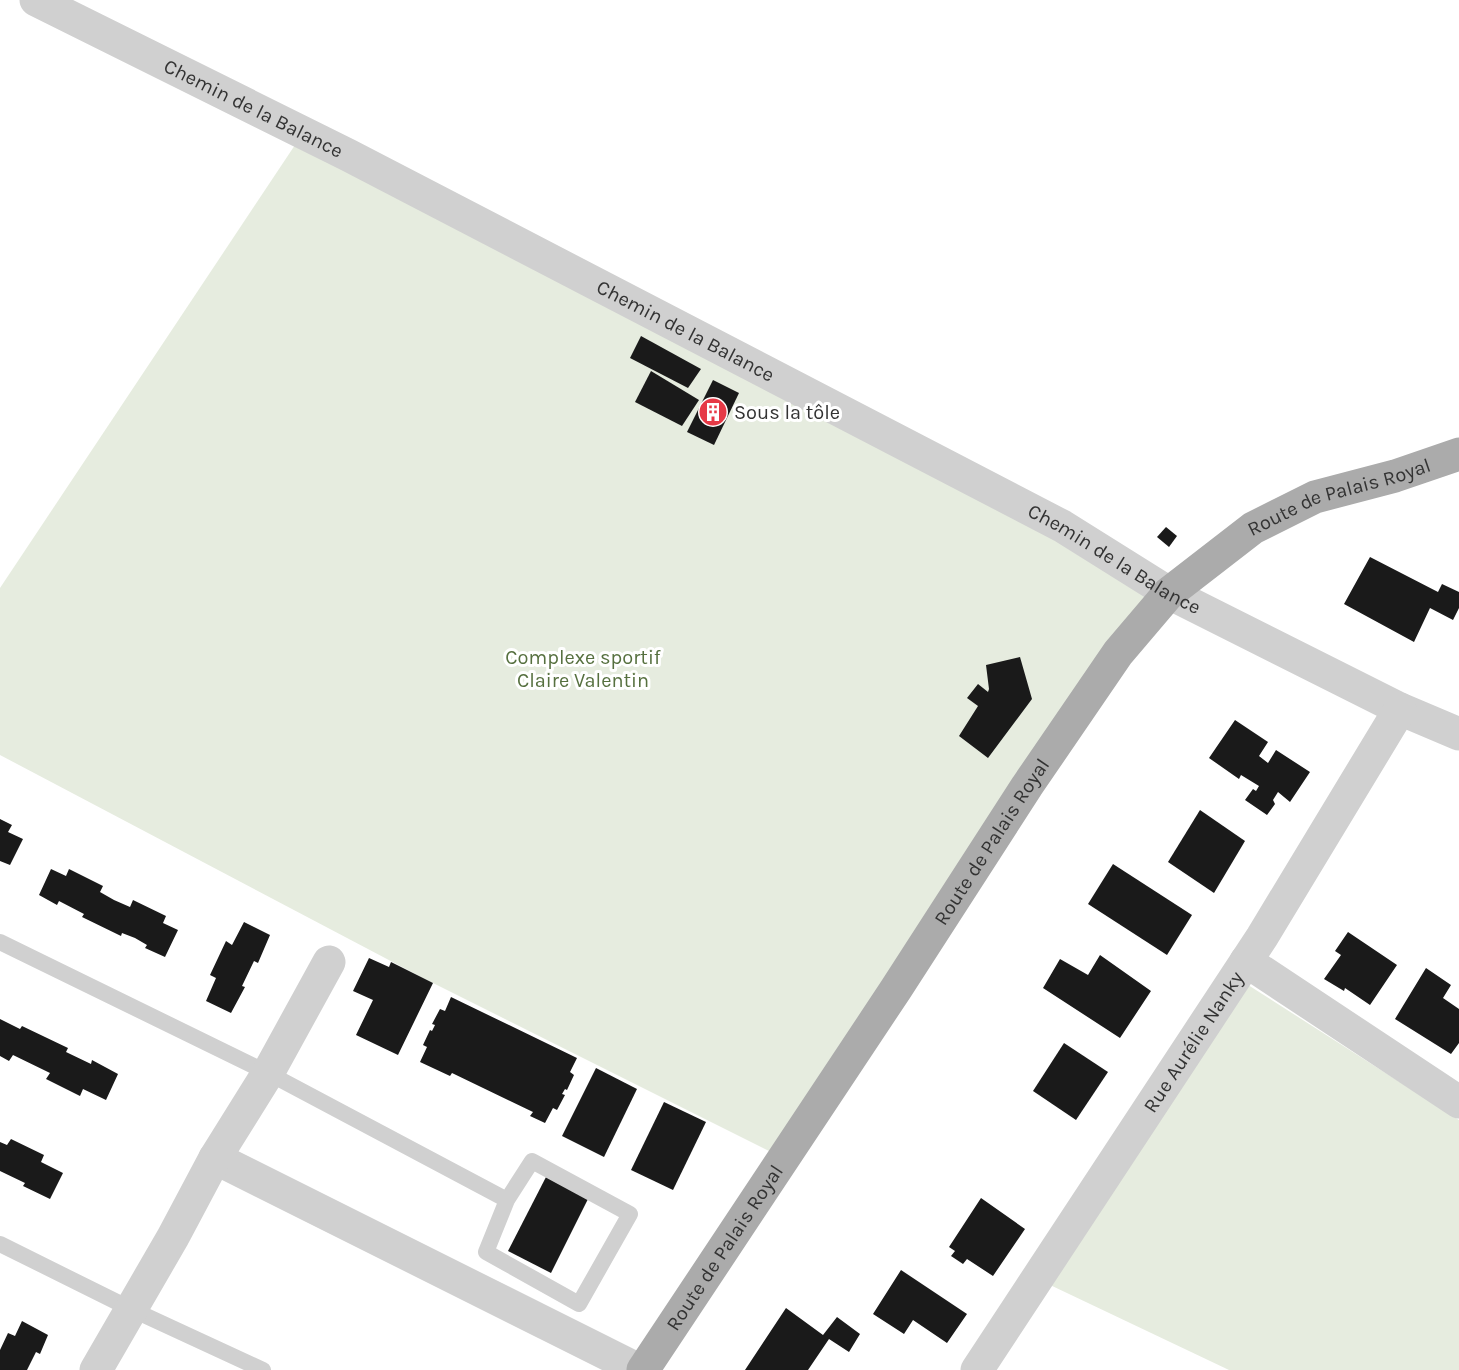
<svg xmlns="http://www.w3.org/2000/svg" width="1459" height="1370" viewBox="0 0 1459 1370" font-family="Karla,sans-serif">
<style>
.green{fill:#e6ecdf}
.building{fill:#1a1a1a}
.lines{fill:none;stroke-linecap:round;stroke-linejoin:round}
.service{stroke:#d0d0d0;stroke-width:16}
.minor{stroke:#d0d0d0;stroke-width:33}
.primary{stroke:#ababab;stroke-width:33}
.labels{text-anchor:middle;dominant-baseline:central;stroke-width:6;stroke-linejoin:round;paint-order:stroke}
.street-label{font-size:20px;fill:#333;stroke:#fff}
.poi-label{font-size:20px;fill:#333;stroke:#fff;text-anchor:start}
.park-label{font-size:20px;fill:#56703f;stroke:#fff}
</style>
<rect width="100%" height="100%" fill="#fff"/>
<g class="green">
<path d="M303,133L1169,593L783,1158L423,978L0,755V588Z"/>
<path d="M1245,983L1459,1120V1370H1229L1048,1284Z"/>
</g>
<g class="building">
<path d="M641,336L701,369L688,388L630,358Z"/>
<path d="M651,371L699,400L682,426L635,402Z"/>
<path d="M713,380L739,393L714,445L687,432Z"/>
<path d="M1166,527L1177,536L1169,547L1157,537Z"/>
<path d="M1370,557L1438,592L1442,584L1459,592V608L1453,620L1430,608L1414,642L1344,604Z"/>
<path d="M1020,657L1032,699L988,758L959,736L978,706L967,698L978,684L988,692L989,689L986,665Z"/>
<path d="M1235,720L1268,742L1259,756L1268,763L1276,750L1310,772L1290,802L1278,792L1273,800L1275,804L1267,815L1245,800L1253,789L1256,791L1259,786L1241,775L1239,779L1209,758Z"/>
<path d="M1200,810L1245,841L1214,893L1168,862Z"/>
<path d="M0,819L12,825L8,832L23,839L10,865L0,861Z"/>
<path d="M1113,864L1192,915L1167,955L1088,904Z"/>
<path d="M51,869L66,876L69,869L103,886L100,892L114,900L130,907L133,900L166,916L163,923L178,930L165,957L145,948L147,945L135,938L122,933L121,936L82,917L84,914L59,901L57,905L39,895Z"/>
<path d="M244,922L270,935L258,963L254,961L242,986L245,987L231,1013L206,1001L216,978L210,975L226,941L232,945Z"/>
<path d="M1348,932L1397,965L1370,1005L1345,988L1344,991L1324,979L1341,955L1335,951Z"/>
<path d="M1100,955L1151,991L1120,1038L1043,988L1060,959L1088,975Z"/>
<path d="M369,958L389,967L391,962L433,983L398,1055L356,1035L373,1000L353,991Z"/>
<path d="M1426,968L1451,985L1443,998L1459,1009V1043L1451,1054L1395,1019Z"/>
<path d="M451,997L577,1058L570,1072L574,1075L567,1090L565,1089L562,1094L565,1095L557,1110L553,1108L545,1123L530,1116L533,1112L452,1073L450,1076L420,1062L427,1047L423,1045L430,1030L432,1031L435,1025L432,1024L440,1009L445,1011Z"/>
<path d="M0,1019L20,1029L22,1026L68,1048L66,1052L91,1064L92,1060L118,1074L106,1100L83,1089L80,1096L46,1079L50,1073L13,1055L9,1061L0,1056Z"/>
<path d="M1064,1043L1108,1072L1076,1120L1033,1091Z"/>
<path d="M596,1068L637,1089L604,1157L562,1136Z"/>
<path d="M664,1102L706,1122L673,1190L631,1170Z"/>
<path d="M11,1139L44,1155L41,1162L63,1173L50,1199L23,1186L25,1183L0,1171V1142L7,1145Z"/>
<path d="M546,1177L588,1199L551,1273L508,1251Z"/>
<path d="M981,1198L1025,1229L993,1276L967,1259L963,1264L951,1256L955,1251L949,1247Z"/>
<path d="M901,1270L967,1314L947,1343L913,1320L904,1334L873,1314Z"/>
<path d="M786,1308L823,1335L837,1317L860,1334L849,1352L829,1339L808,1370H745Z"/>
<path d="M22,1321L48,1335L40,1354L36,1352L27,1370H0V1350L8,1333L15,1336Z"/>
</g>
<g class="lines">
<g class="service">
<path d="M0,942L268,1073L507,1200L532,1161L630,1214L579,1304L486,1252L507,1200"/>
<path d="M0,1244L131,1309L263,1370"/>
</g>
<g class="minor">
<path id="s1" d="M36,0L348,155L1062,526L1169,593L1400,709L1459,734"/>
<path d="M1246,961L1459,1102"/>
<path d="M215,1158L639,1370"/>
<path d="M96,1370L173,1237L215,1158L268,1073L329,962"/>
<path id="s2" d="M977,1370L1262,937L1400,709"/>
</g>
<path class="primary" id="s3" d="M643,1370L896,989L1027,786L1118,653L1169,593L1253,528L1315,497L1395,476L1459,454"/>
</g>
<defs>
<g id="building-disc" transform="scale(1.5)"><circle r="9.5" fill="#e63946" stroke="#fff"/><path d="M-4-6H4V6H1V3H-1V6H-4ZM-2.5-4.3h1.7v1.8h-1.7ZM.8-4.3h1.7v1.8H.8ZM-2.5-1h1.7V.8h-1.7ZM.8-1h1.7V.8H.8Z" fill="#fff"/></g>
</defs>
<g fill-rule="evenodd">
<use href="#building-disc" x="713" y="412"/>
</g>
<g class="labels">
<g class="street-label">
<text stroke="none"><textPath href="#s1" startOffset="243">Chemin de la Balance</textPath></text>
<text stroke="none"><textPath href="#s1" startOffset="729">Chemin de la Balance</textPath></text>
<text stroke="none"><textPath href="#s3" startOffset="1137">Route de Palais Royal</textPath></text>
<text stroke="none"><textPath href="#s1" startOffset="1215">Chemin de la Balance</textPath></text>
<text stroke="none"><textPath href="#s3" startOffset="633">Route de Palais Royal</textPath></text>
<text stroke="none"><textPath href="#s2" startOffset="393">Rue Aurélie Nanky</textPath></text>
<text stroke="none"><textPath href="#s3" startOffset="147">Route de Palais Royal</textPath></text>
</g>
<g class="poi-label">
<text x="734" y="412">Sous la tôle</text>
</g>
<g class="park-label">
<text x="583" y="657">Complexe sportif<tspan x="583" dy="23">Claire Valentin</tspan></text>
</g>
</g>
</svg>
